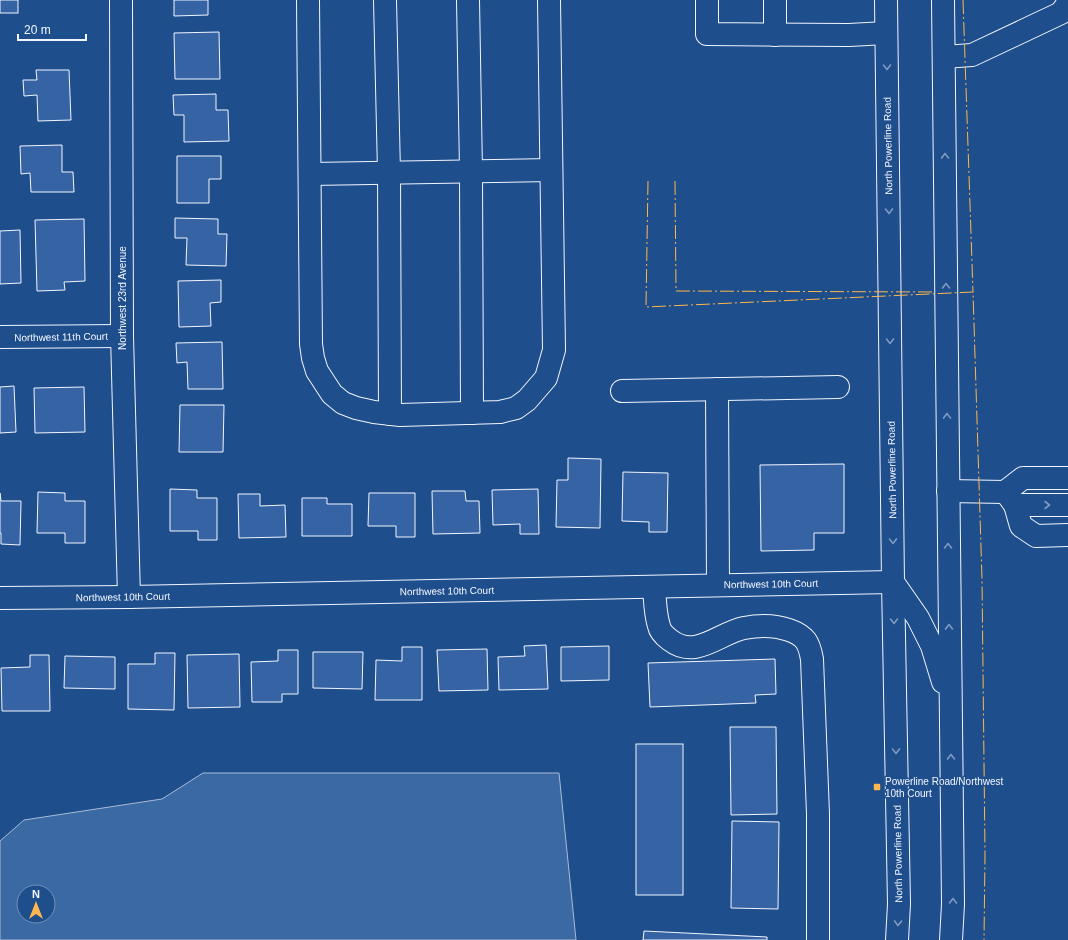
<svg xmlns="http://www.w3.org/2000/svg" width="1068" height="940" viewBox="0 0 1068 940" font-family="Helvetica,sans-serif">
<style>
.water{fill:#3b69a3;stroke:#a8bbd7;fill-rule:evenodd}
.building{fill:#3563a3;stroke:#f2f6ff}
.lines{fill:none;stroke-linecap:round;stroke-linejoin:round}
.minor-casing{stroke:#f2f6ff;stroke-width:24}
.major-casing{stroke:#f2f6ff;stroke-width:24}
.minor{stroke:#1f4e8c;stroke-width:22}
.major{stroke:#1f4e8c;stroke-width:22}
.power{stroke:#ffb74d;stroke-width:1;stroke-dasharray:14 3 2 3;stroke-linecap:butt}
.oneway{stroke:#7e9ac0}
.poi-dot{fill:#ffb74d;stroke:#1f4e8c;stroke-width:1.5}
.labels{text-anchor:middle;dominant-baseline:central;stroke-width:3;stroke-linejoin:round;paint-order:stroke}
.street-label{font-size:10px;fill:#f2f6ff;stroke:#1f4e8c}
.poi-label{font-size:10px;fill:#f2f6ff;stroke:#1f4e8c;text-anchor:start}
</style>
<rect width="100%" height="100%" fill="#1f4e8c"/>
<path class="water" d="M203,773H559L576,940H0V841L24,820L162,799ZM24,892H48V916H24Z"/>
<g class="building">
<rect x="0" y="0" width="18" height="13"/>
<path d="M174,0H208V15L174,16Z"/>
<path d="M219,32L220,79H175L174,33Z"/>
<path d="M36,70H69L71,120L38,121L37,95L24,96L23,80H37Z"/>
<path d="M216,94V110H228L229,141L184,142V115H174L173,95Z"/>
<path d="M62,145V172H73L74,192H31L30,173L21,174L20,146Z"/>
<path d="M177,156H221V179H209V203H177Z"/>
<path d="M175,218L218,219V234H227L226,266L186,265L187,238H175Z"/>
<path d="M84,219L85,281L64,282L65,290L37,291L35,220Z"/>
<path d="M20,230L21,283L0,284V231Z"/>
<path d="M221,280V302L210,303L211,326L179,327L178,281Z"/>
<path d="M222,342L223,389H188L187,362L177,363L176,343Z"/>
<path d="M14,386L16,432L0,433V387Z"/>
<path d="M84,387L85,432L35,433L34,388Z"/>
<path d="M180,405H224L223,452H179Z"/>
<path d="M568,458L601,459L600,528L556,527L557,480H568Z"/>
<path d="M844,464V533H814V550L761,551L760,465Z"/>
<path d="M623,472L668,473L667,532H649V522L622,521Z"/>
<path d="M170,489L197,490V498H217V540H198V531H170Z"/>
<path d="M538,489L539,534H520V524L493,525L492,490Z"/>
<path d="M432,491H465L466,501H479L480,533L433,534Z"/>
<path d="M38,492L65,493V501H85V543H65V533H37Z"/>
<path d="M0,493L1,501H21L20,545L1,544V533H0Z"/>
<path d="M369,493H415V537H396V526H368Z"/>
<path d="M238,494H260V506L285,505L286,537L239,538Z"/>
<path d="M302,498H327V504H352V536H302Z"/>
<path d="M546,645L548,689L499,690L498,657L525,656L524,646Z"/>
<path d="M609,646V680L561,681V647Z"/>
<path d="M402,647H422V700H375L376,660L402,661Z"/>
<path d="M487,649L488,690L439,691L437,650Z"/>
<path d="M278,650H298V694H282V702H252L251,662L278,661Z"/>
<path d="M313,652H363L362,689L313,688Z"/>
<path d="M155,653H175L174,710L128,709V664H155Z"/>
<path d="M239,654L240,707L188,708L187,655Z"/>
<path d="M30,655H49L50,711H2L1,668L30,667Z"/>
<path d="M65,656L115,657V689L64,688Z"/>
<path d="M775,659L776,694L755,695L756,703L650,707L648,663Z"/>
<path d="M730,727H776L777,814L731,815Z"/>
<rect x="636" y="744" width="47" height="151"/>
<path d="M732,821L779,822L778,909L731,908Z"/>
<path d="M644,931L767,937V940H643Z"/>
</g>
<g class="lines">
<g class="minor-casing">
<g id="minor">
<path d="M121,0L122,336L129,597"/>
<path d="M308,0L311,344L313,358L317,371L332,394L343,403L356,408L374,412L400,415L500,412L516,408L527,400L546,378L554,350L549,0"/>
<path d="M385,0L389,172L390,414"/>
<path d="M468,0L471,171L472,413"/>
<path d="M707,0V34L849,35L886,33"/>
<path d="M775,35V0"/>
<path d="M944,57L972,55L1061,13L1068,3"/>
<path d="M310,174L551,170"/>
<path d="M0,337L122,336"/>
<path d="M717,389L718,585"/>
<path d="M622,391L838,387"/>
<path d="M948,491L1005,492L1023,478H1068"/>
<path d="M1007,494L1015,505H1068"/>
<path d="M1015,505L1021,526L1036,536L1068,535"/>
<path d="M654,587C655,599 655,614 659,626C660,632 666,637 670,640C696,660 719,633 744,628C759,625 775,625 789,630C806,636 809,643 812,659L818,814V940"/>
<path d="M0,598L129,597L893,582"/>
</g>
</g>
<g class="major-casing">
<g id="major">
<path d="M886,0L893,582L899,904L897,940"/>
<path d="M943,0L953,904L951,940"/>
<path d="M893,582L918,618L932,646L943,682"/>
</g>
</g>
<use href="#minor" class="minor"/>
<use href="#major" class="major"/>
<g class="power">
<path d="M963,0L973,292"/>
<path d="M648,181L646,307L973,292L982,579L985,854L984,940"/>
<path d="M675,181L676,291L935,292"/>
</g>
</g>
<defs><path id="oneway-chevron" d="M-2-3.5L2.5 0L-2 3.5" fill="none" stroke-width="1.6" stroke-linecap="round" stroke-linejoin="round"/></defs>
<g class="oneway">
<use href="#oneway-chevron" transform="translate(887 67) rotate(89)"/>
<use href="#oneway-chevron" transform="translate(945 156) rotate(-91)"/>
<use href="#oneway-chevron" transform="translate(889 211) rotate(89)"/>
<use href="#oneway-chevron" transform="translate(946 286) rotate(-91)"/>
<use href="#oneway-chevron" transform="translate(890 341) rotate(89)"/>
<use href="#oneway-chevron" transform="translate(947 416) rotate(-91)"/>
<use href="#oneway-chevron" transform="translate(1047 505)"/>
<use href="#oneway-chevron" transform="translate(893 541) rotate(89)"/>
<use href="#oneway-chevron" transform="translate(948 546) rotate(-90)"/>
<use href="#oneway-chevron" transform="translate(894 621) rotate(89)"/>
<use href="#oneway-chevron" transform="translate(949 627) rotate(-91)"/>
<use href="#oneway-chevron" transform="translate(896 751) rotate(89)"/>
<use href="#oneway-chevron" transform="translate(951 757) rotate(-91)"/>
<use href="#oneway-chevron" transform="translate(953 901) rotate(-90)"/>
<use href="#oneway-chevron" transform="translate(898 923) rotate(92)"/>
</g>
<rect class="poi-dot" x="873" y="783" width="8" height="8" rx="2"/>
<g class="labels">
<g class="street-label">
<text transform="translate(888 146) rotate(-91)">North Powerline Road</text>
<text transform="translate(122 298) rotate(-90)">Northwest 23rd Avenue</text>
<text transform="translate(61 337) rotate(-1)">Northwest 11th Court</text>
<text transform="translate(892 470) rotate(-91)">North Powerline Road</text>
<text transform="translate(771 584) rotate(-1)">Northwest 10th Court</text>
<text transform="translate(447 591) rotate(-1)">Northwest 10th Court</text>
<text transform="translate(123 597) rotate(-1)">Northwest 10th Court</text>
<text transform="translate(898 854) rotate(-91)">North Powerline Road</text>
</g>
<g class="poi-label">
<text x="885" y="781">Powerline Road/Northwest<tspan x="885" dy="12">10th Court</tspan></text>
</g>
</g>
<g transform="translate(36 904)"><circle r="19" fill="#1f4e8c" stroke="#7391ba"/>
<path d="M0-3L7 15L0 10L-7 15Z" fill="#ffb74d"/>
<text y="-6" font-size="11" font-weight="bold" text-anchor="middle" fill="#f2f6ff">N</text>
</g>
<path d="M18 34v6h68v-6" fill="none" stroke="#f2f6ff" stroke-width="2"/>
<text x="24" y="34" font-size="12" fill="#f2f6ff" stroke="#1f4e8c" stroke-width="3" paint-order="stroke">20 m</text>
</svg>
